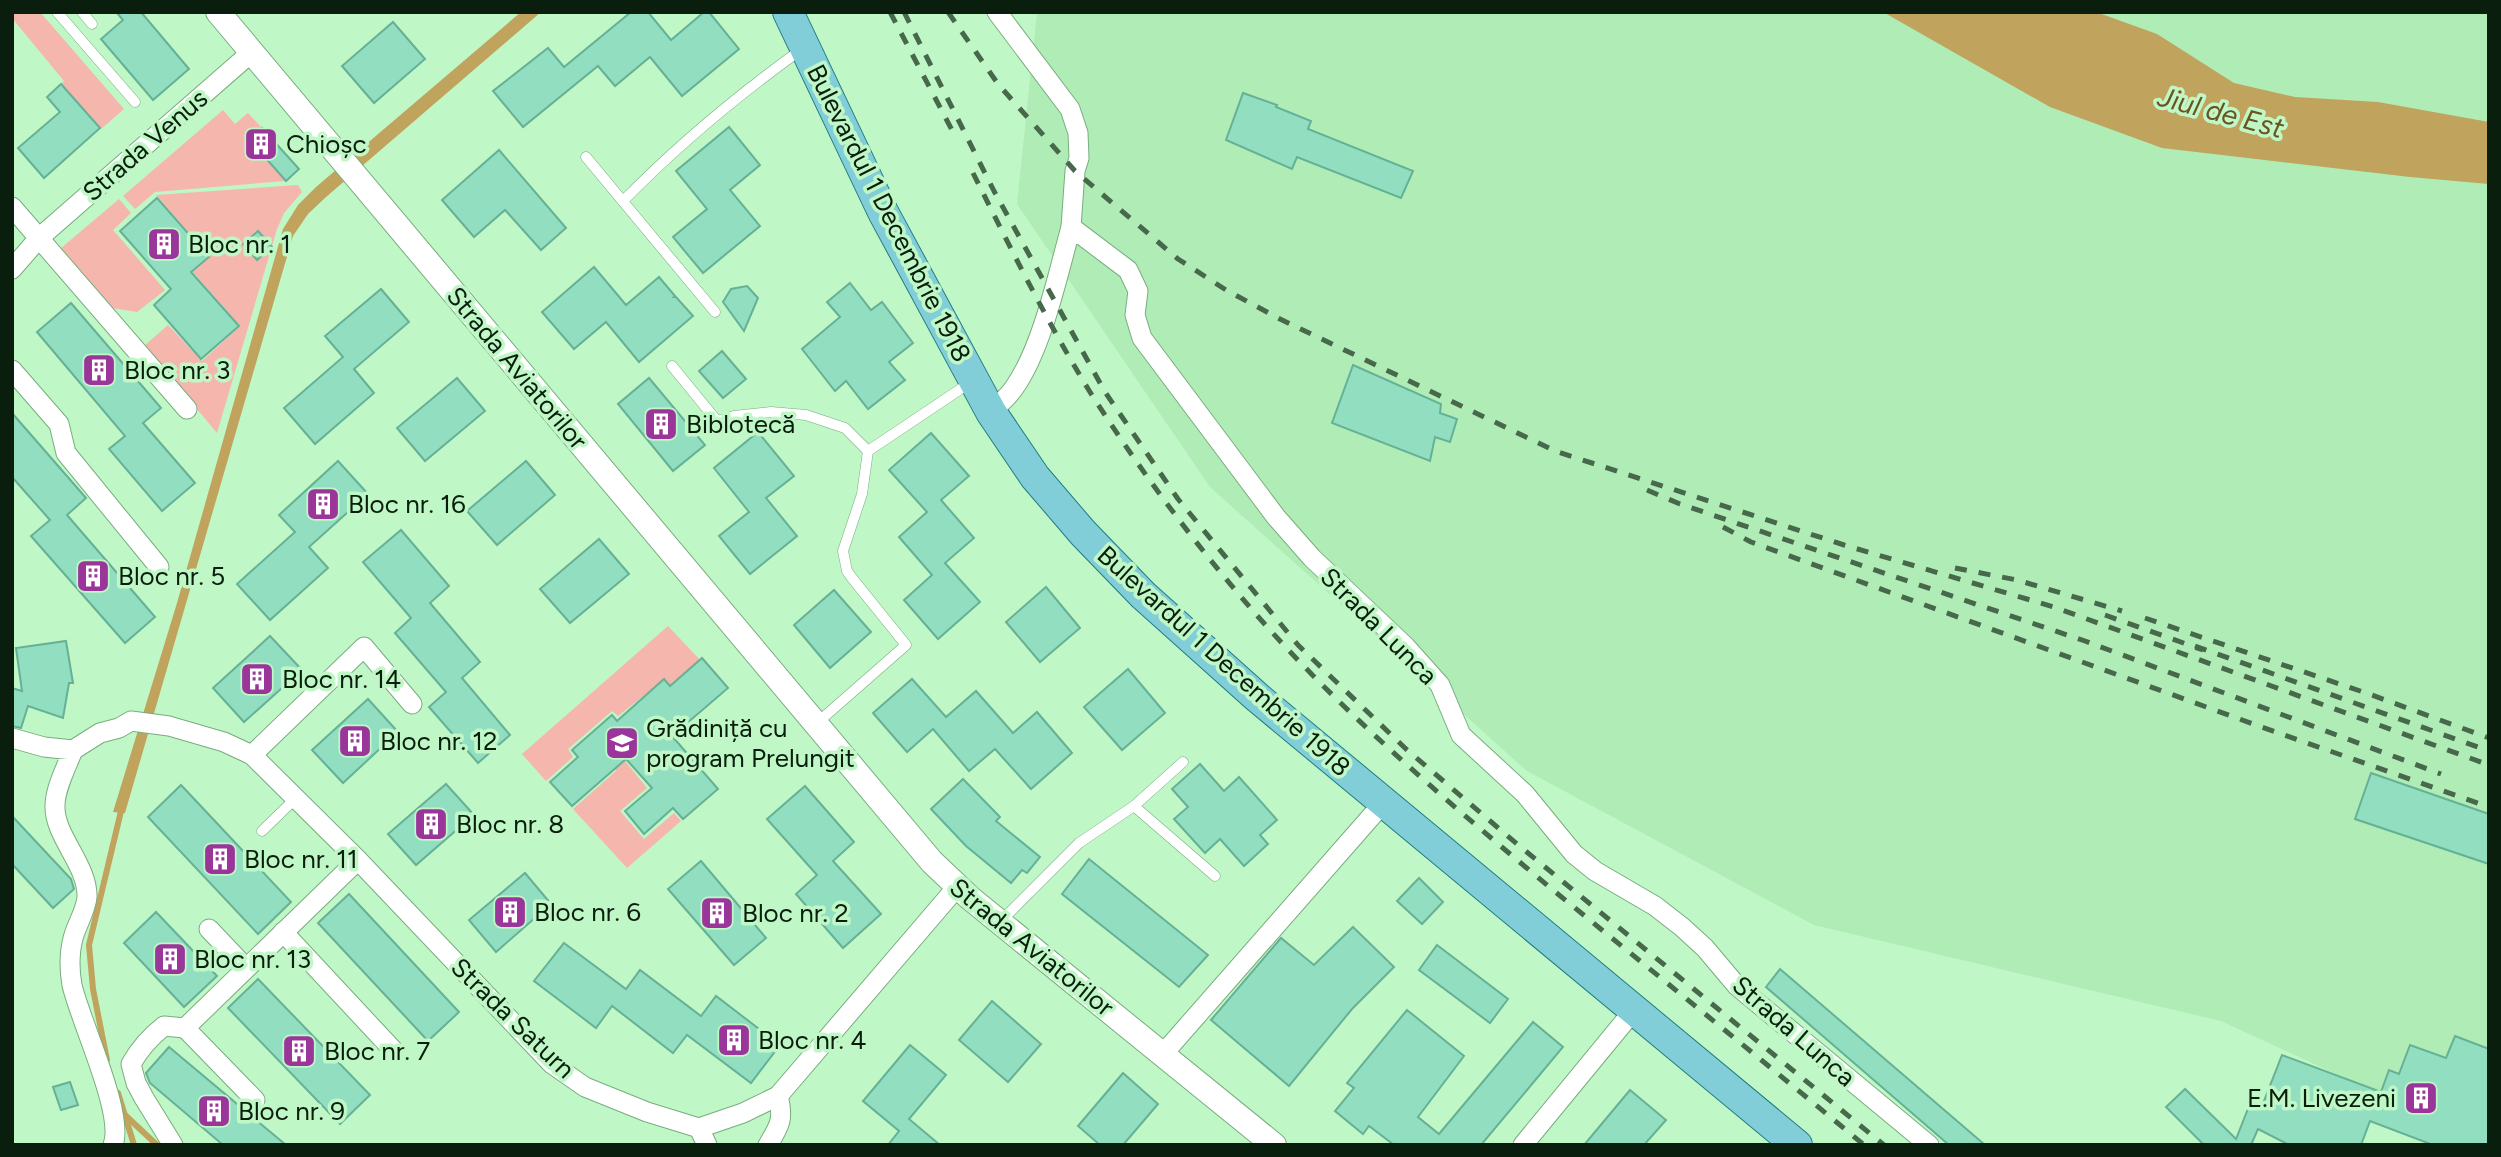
<svg xmlns="http://www.w3.org/2000/svg" width="2501" height="1157" viewBox="0 0 2501 1157" font-family="Figtree,sans-serif">
<style>
.built{fill:#b0ecb6}
.green{fill:#f5b6ad}
.water{fill:#c0a35d}
.lines{fill:none;stroke-linecap:round;stroke-linejoin:round}
.stream{stroke:#c0a35d;stroke-width:6}
.building{fill:#92dec0;stroke:#66b195;stroke-width:2}
.service-casing{stroke:#78ad7e;stroke-width:11}
.minor-casing{stroke:#78ad7e;stroke-width:21}
.tertiary-casing{stroke:#78ad7e;stroke-width:26}
.primary-casing{stroke:#217c80;stroke-width:32}
.service{stroke:#fff;stroke-width:10}
.minor{stroke:#fff;stroke-width:19}
.tertiary{stroke:#fff;stroke-width:24}
.primary{stroke:#82ced8;stroke-width:30}
.rail{stroke:#47684b;stroke-width:5;stroke-dasharray:12 12;stroke-linecap:butt}
.labels{text-anchor:middle;dominant-baseline:central;stroke-width:7;stroke-linejoin:round;paint-order:stroke}
.poi-label{font-size:26px;fill:#091e0c;stroke:#c0f7c6;text-anchor:start}
.street-label{font-size:26px;fill:#091e0c;stroke:#c0f7c6}
.water-label{font-size:28px;font-style:italic;fill:#695420;stroke:#c0f7c6}
</style>
<rect width="100%" height="100%" fill="#c0f7c6"/>
<path class="built" d="M1037,12H2489V1145L2221,1021L1814,925L1527,771L1210,487L1017,204Z"/>
<g class="green">
<path d="M12,12H40L124,109L101,129L61,84L64,81L12,18Z"/>
<path d="M223,110L235,124L248,113L261,127L245,142L261,159L277,145L285,153L272,165L285,181L155,192L135,209L123,196Z"/>
<path d="M298,185L302,192L284,213L277,229L217,433L144,346L168,325L202,361L240,326L192,271L209,256L156,195Z"/>
<path d="M119,199L131,213L113,230L165,290L137,312L112,308L60,249Z"/>
<path d="M668,626L700,660L670,685L665,679L618,716L612,711L568,749L573,757L546,781L522,754Z"/>
<path d="M621,756L647,788L620,811L644,839L674,813L681,821L627,868L573,809L616,771L611,765Z"/>
</g>
<g class="water">
<path d="M521,12H541L326,197L308,214L293,236L125,813L113,812L177,603L283,229L298,205L316,187Z"/>
<path d="M1883,12H2096L2157,34L2234,83L2295,97L2378,102L2489,122V184L2410,177L2162,148L2050,107Z"/>
</g>
<g class="lines">
<g class="stream">
<path d="M107,1060L93,989L89,945L122,807"/>
<path d="M118,1093L134,1145"/>
<path d="M125,1115L157,1145"/>
</g>
</g>
<g class="building">
<path d="M116,12H141L189,69L153,100L101,39L123,20Z"/>
<path d="M631,12H648L671,40L704,12H709L739,49L682,96L650,57L615,86L598,66L523,127L493,91L548,48L564,67Z"/>
<path d="M393,22L425,59L374,103L342,66Z"/>
<path d="M61,84L100,128L44,178L18,148L60,112L47,97Z"/>
<path d="M1243,93L1277,105L1276,107L1311,121L1308,129L1413,171L1401,198L1297,157L1292,169L1226,140Z"/>
<path d="M729,127L760,165L730,190L760,226L703,273L673,237L707,209L676,171Z"/>
<path d="M262,128L299,169L286,181L264,156L261,159L246,142Z"/>
<path d="M499,150L566,228L541,250L505,210L474,237L442,200Z"/>
<path d="M157,198L209,257L191,272L239,326L201,359L154,305L171,289L120,231Z"/>
<path d="M258,231L272,247L257,260L243,244Z"/>
<path d="M594,267L626,305L659,277L675,296L674,297H676L693,316L639,362L606,322L574,349L542,312Z"/>
<path d="M850,283L871,310L882,302L913,343L889,362L905,380L868,409L846,381L835,391L802,349L840,317L827,302Z"/>
<path d="M747,286L758,298L744,331L723,302L731,289Z"/>
<path d="M381,289L409,322L354,369L374,393L315,444L284,408L343,357L325,336Z"/>
<path d="M71,303L161,408L143,423L195,483L162,511L109,449L125,436L37,332Z"/>
<path d="M722,351L746,379L723,398L699,371Z"/>
<path d="M1353,365L1441,404L1440,413L1457,419L1450,442L1435,437L1430,461L1332,423Z"/>
<path d="M457,378L485,411L425,461L397,428Z"/>
<path d="M649,378L705,445L673,471L618,404Z"/>
<path d="M12,413L86,498L67,515L155,617L125,643L31,536L50,520L12,477Z"/>
<path d="M758,432L794,476L766,498L797,536L750,574L719,536L749,512L714,468Z"/>
<path d="M931,433L969,476L941,500L974,538L945,563L980,602L938,639L904,600L932,575L899,537L927,512L889,470Z"/>
<path d="M338,461L368,494L309,547L328,568L270,620L237,584L295,532L279,515Z"/>
<path d="M526,461L555,495L497,545L467,511Z"/>
<path d="M401,530L449,586L430,603L480,662L462,678L510,735L478,763L429,707L446,692L395,633L411,618L363,562Z"/>
<path d="M599,539L629,574L570,623L540,589Z"/>
<path d="M1046,587L1080,628L1040,662L1006,622Z"/>
<path d="M834,590L871,632L830,668L794,625Z"/>
<path d="M270,636L302,670L244,722L213,688Z"/>
<path d="M66,641L73,683H69L63,718L28,706L21,728L12,726V688L22,691L16,648Z"/>
<path d="M702,658L728,688L672,736L718,789L683,819L673,808L644,834L625,811L652,788L626,759L572,806L550,782L578,757L572,750L612,715L617,721L664,679L670,686Z"/>
<path d="M1128,669L1165,713L1122,750L1084,707Z"/>
<path d="M912,679L946,717L976,691L1013,733L1037,712L1072,753L1031,789L995,749L969,771L933,729L907,752L873,713Z"/>
<path d="M368,699L398,732L343,783L312,750Z"/>
<path d="M1200,764L1224,791L1239,777L1277,820L1260,835L1268,844L1244,866L1220,839L1205,853L1174,819L1188,807L1172,789Z"/>
<path d="M2371,773L2489,814V864L2355,819Z"/>
<path d="M963,779L1000,817L996,821L1040,857L1027,873L1022,870L1011,883L966,846L931,809Z"/>
<path d="M446,784L474,815L416,865L388,834Z"/>
<path d="M181,785L291,902L258,934L148,817Z"/>
<path d="M805,786L854,842L833,861L881,914L843,948L796,894L817,875L767,819Z"/>
<path d="M12,816L71,879L74,889L53,908L12,864Z"/>
<path d="M1089,859L1208,955L1179,987L1062,894Z"/>
<path d="M701,861L766,938L734,965L668,889Z"/>
<path d="M525,873L551,904L496,952L469,920Z"/>
<path d="M1419,878L1443,902L1422,924L1397,901Z"/>
<path d="M349,894L459,1012L428,1041L318,923Z"/>
<path d="M156,912L217,976L184,1007L124,943Z"/>
<path d="M1353,927L1394,967L1352,1009L1289,1086L1211,1020L1281,938L1314,965Z"/>
<path d="M564,943L626,989L640,970L701,1016L716,996L780,1045L751,1083L687,1035L673,1053L612,1006L596,1028L534,981Z"/>
<path d="M1437,945L1508,999L1490,1023L1419,970Z"/>
<path d="M1780,969L1985,1145H1949L1766,987Z"/>
<path d="M258,979L370,1095L340,1124L228,1008Z"/>
<path d="M992,1001L1041,1044L1008,1082L959,1040Z"/>
<path d="M1407,1010L1464,1056L1418,1117L1439,1134L1533,1022L1563,1047L1481,1145H1394L1369,1126L1363,1134L1335,1111L1354,1088L1347,1083Z"/>
<path d="M2455,1036L2489,1049V1145H2433L2370,1121L2361,1145H2289L2258,1129L2251,1145H2204L2166,1107L2185,1089L2236,1139L2251,1101L2262,1106L2282,1055L2381,1092L2389,1070L2399,1074L2410,1045L2446,1058Z"/>
<path d="M910,1045L946,1075L909,1119L940,1145H888L899,1131L863,1101Z"/>
<path d="M169,1047L286,1145H223L150,1083L146,1073Z"/>
<path d="M1123,1073L1158,1104L1123,1145H1100L1078,1126Z"/>
<path d="M70,1082L78,1105L61,1110L53,1087Z"/>
<path d="M1630,1090L1666,1120L1644,1145H1584Z"/>
</g>
<g class="lines">
<g class="service-casing">
<g id="service">
<path d="M57,12L135,102"/>
<path d="M82,12L92,24"/>
<path d="M586,157L715,312"/>
<path d="M623,201C678,145 738,95 802,49"/>
<path d="M672,366L717,421L734,416L771,412L806,415L845,428L868,451"/>
<path d="M817,723L906,645L852,578L847,571L843,551L862,494L868,451L971,382"/>
<path d="M1183,762L1134,806L1215,876"/>
<path d="M262,831L296,798"/>
<path d="M1000,922L1079,843L1134,806"/>
</g>
</g>
<g class="minor-casing">
<g id="minor">
<path d="M997,12L1070,109L1078,133L1079,158L1075,171L1071,227"/>
<path d="M12,207L187,409"/>
<path d="M12,269L39,238L252,52"/>
<path d="M12,370L59,424L66,453L159,567"/>
<path d="M991,412C999,404 1008,397 1014,388C1042,349 1058,274 1071,227L1128,270L1138,291L1135,315L1142,338L1276,517L1312,558L1406,647L1440,685L1461,735L1525,794L1574,854L1595,871L1655,906L1682,927L1705,948L1737,986L1929,1145"/>
<path d="M12,738L44,747L73,750C67,766 55,788 55,806C54,836 88,865 87,897C86,909 79,921 75,932C69,948 69,969 72,985C80,1021 125,1114 113,1145"/>
<path d="M73,750L100,733L119,728L131,721L169,726L224,742L252,755L358,860L552,1064L585,1087L647,1112L699,1128L743,1113L778,1096L957,887"/>
<path d="M252,755L364,647L412,704"/>
<path d="M209,929L246,968"/>
<path d="M283,932L393,1050"/>
<path d="M185,1028L255,1100"/>
<path d="M1163,1054L1384,802"/>
<path d="M699,1128L707,1145"/>
<path d="M173,1145L144,1098L136,1083L131,1064C140,1048 150,1037 164,1026L185,1028L358,860"/>
<path d="M768,1145C780,1125 784,1119 778,1096"/>
<path d="M1523,1145L1634,1010"/>
</g>
</g>
<g class="tertiary-casing">
<path id="tertiary" d="M218,12L932,862L970,898L1274,1145"/>
</g>
<g class="primary-casing">
<path id="primary" d="M788,12L883,212L991,412L1035,477L1083,533L1143,595L1258,698L1797,1145"/>
</g>
<use href="#service" class="service"/>
<use href="#minor" class="minor"/>
<use href="#tertiary" class="tertiary"/>
<use href="#primary" class="primary"/>
<g class="rail">
<path d="M890,12L953,132"/>
<path d="M904,12L994,191L1105,392L1178,499L1298,645L1406,749L1517,844L1884,1145"/>
<path d="M948,12L998,84L1075,171L1178,259L1226,290L1280,319L1555,451L1844,545L2054,607L2489,765"/>
<path d="M973,173C1010,247 1047,322 1090,392C1139,469 1194,543 1254,612C1343,714 1449,803 1553,890C1657,975 1761,1059 1864,1145"/>
<path d="M1647,490L1680,504L2085,641L2441,774"/>
<path d="M1723,527L1751,542L2256,725L2489,807"/>
<path d="M1955,568L2017,580L2122,611"/>
<path d="M2105,615L2203,650"/>
<path d="M2145,618L2369,694L2489,738"/>
<path d="M2195,646L2489,751"/>
</g>
</g>
<defs>
<g id="building-square" transform="scale(1.75)"><rect x="-9" y="-9" width="18" height="18" rx="4" fill="#9a359a" stroke="#c0f7c6"/><path d="M-4-6H4V6H1V3H-1V6H-4ZM-2.5-4.3h1.7v1.8h-1.7ZM.8-4.3h1.7v1.8H.8ZM-2.5-1h1.7V.8h-1.7ZM.8-1h1.7V.8H.8Z" fill="#fff"/></g>
<g id="school-square" transform="scale(1.75)"><rect x="-9" y="-9" width="18" height="18" rx="4" fill="#9a359a" stroke="#c0f7c6"/><path d="M0-5L7-2L0 1L-7-2ZM-4 1L0 2.5L4 1V4Q0 6-4 4Z" fill="#fff"/></g>
</defs>
<g fill-rule="evenodd">
<use href="#building-square" x="261" y="144"/>
<use href="#building-square" x="164" y="244"/>
<use href="#building-square" x="99" y="370"/>
<use href="#building-square" x="661" y="424"/>
<use href="#building-square" x="323" y="504"/>
<use href="#building-square" x="93" y="576"/>
<use href="#building-square" x="257" y="679"/>
<use href="#building-square" x="355" y="741"/>
<use href="#school-square" x="622" y="743"/>
<use href="#building-square" x="431" y="824"/>
<use href="#building-square" x="220" y="859"/>
<use href="#building-square" x="510" y="912"/>
<use href="#building-square" x="717" y="913"/>
<use href="#building-square" x="170" y="959"/>
<use href="#building-square" x="734" y="1040"/>
<use href="#building-square" x="299" y="1051"/>
<use href="#building-square" x="2421" y="1098"/>
<use href="#building-square" x="214" y="1111"/>
</g>
<g class="labels">
<g class="poi-label">
<text x="286" y="144">Chioșc</text>
<text x="188" y="244">Bloc nr. 1</text>
<text x="124" y="370">Bloc nr. 3</text>
<text x="686" y="424">Biblotecă</text>
<text x="348" y="504">Bloc nr. 16</text>
<text x="118" y="576">Bloc nr. 5</text>
<text x="282" y="679">Bloc nr. 14</text>
<text x="646" y="728">Grădiniță cu<tspan x="646" dy="30">program Prelungit</tspan></text>
<text x="380" y="741">Bloc nr. 12</text>
<text x="456" y="824">Bloc nr. 8</text>
<text x="244" y="859">Bloc nr. 11</text>
<text x="534" y="912">Bloc nr. 6</text>
<text x="742" y="913">Bloc nr. 2</text>
<text x="194" y="959">Bloc nr. 13</text>
<text x="758" y="1040">Bloc nr. 4</text>
<text x="324" y="1051">Bloc nr. 7</text>
<text x="2396" y="1098" text-anchor="end">E.M. Livezeni</text>
<text x="238" y="1111">Bloc nr. 9</text>
</g>
<g class="street-label">
<text transform="translate(145 145) rotate(-41)">Strada Venus</text>
<text transform="translate(889 213) rotate(63)">Bulevardul 1 Decembrie 1918</text>
<text transform="translate(517 368) rotate(50)">Strada Aviatorilor</text>
<text transform="translate(1379 626) rotate(45)">Strada Lunca</text>
<text transform="translate(1224 661) rotate(42)">Bulevardul 1 Decembrie 1918</text>
<text transform="translate(1032 947) rotate(39)">Strada Aviatorilor</text>
<text transform="translate(513 1018) rotate(44)">Strada Saturn</text>
<text transform="translate(1794 1031) rotate(41)">Strada Lunca</text>
</g>
<g class="water-label">
<text transform="translate(2221 112) rotate(15)">Jiul de Est</text>
</g>
</g>
<rect width="2501" height="1157" fill="none" stroke="#091e0c" stroke-width="28"/>
</svg>
